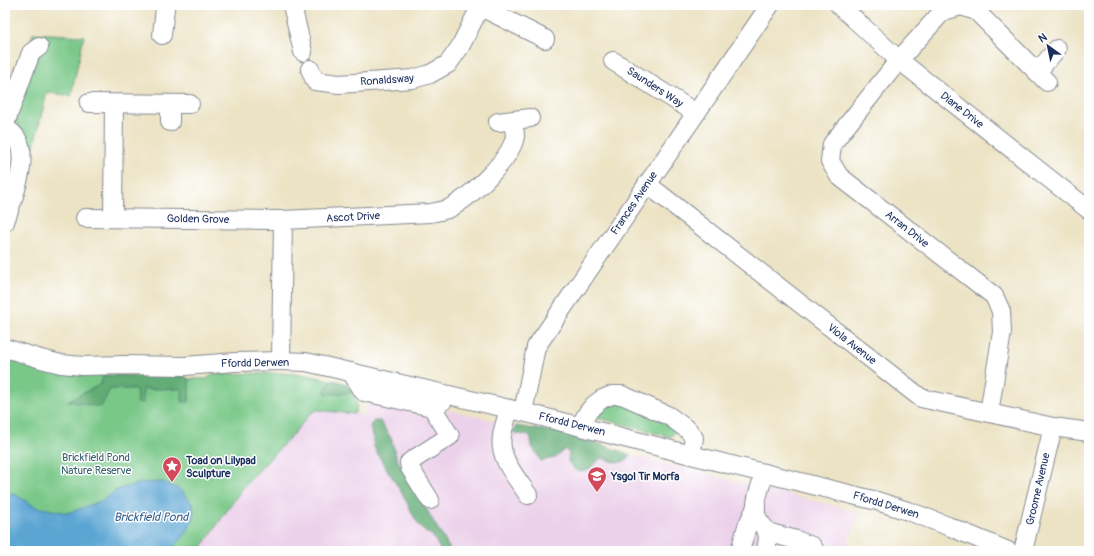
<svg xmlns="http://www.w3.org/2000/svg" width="1094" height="556" viewBox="0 0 1094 556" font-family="Pangolin,sans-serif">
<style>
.built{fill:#ecd1ea}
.green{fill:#79c888;stroke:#4a7c73}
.forest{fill:#62ac74;stroke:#3e6e69}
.water{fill:#5ba5d3;stroke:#3b6a98}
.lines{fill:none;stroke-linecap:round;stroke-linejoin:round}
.minor-casing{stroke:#848991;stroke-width:20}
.minor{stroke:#fff;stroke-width:18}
.labels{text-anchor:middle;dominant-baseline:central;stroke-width:3;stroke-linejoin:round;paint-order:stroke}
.street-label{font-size:11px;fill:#1b2f5e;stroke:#fff}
.park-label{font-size:11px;fill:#375d6b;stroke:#fff}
.poi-label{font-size:11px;font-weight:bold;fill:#1b2f5e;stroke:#fff;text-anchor:start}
.water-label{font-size:12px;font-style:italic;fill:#355e8d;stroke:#fff}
</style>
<rect width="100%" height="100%" fill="#fff"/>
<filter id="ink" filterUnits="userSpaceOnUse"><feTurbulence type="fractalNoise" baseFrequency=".025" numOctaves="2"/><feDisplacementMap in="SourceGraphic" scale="8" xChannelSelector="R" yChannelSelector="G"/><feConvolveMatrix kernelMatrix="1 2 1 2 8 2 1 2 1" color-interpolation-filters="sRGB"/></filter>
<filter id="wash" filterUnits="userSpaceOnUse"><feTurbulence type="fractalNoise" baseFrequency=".012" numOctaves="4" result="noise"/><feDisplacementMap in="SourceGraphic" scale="16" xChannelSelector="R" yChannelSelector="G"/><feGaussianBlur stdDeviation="0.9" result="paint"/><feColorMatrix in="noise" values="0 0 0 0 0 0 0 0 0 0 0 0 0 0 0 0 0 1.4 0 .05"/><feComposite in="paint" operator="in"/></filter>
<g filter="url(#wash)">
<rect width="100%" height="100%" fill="#ece3c4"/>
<path class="built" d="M374,404L436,418L449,410L516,426L562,433L597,443L631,455L859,512L845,551H446L371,427L374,447L403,495L414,517L420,527L425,532L432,535L441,551H199L245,485L294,433L311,413L317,410L354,414L363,416L368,406Z"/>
<g class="green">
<path d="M33,33L84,36L71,96L47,92L32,154C29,142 22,129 12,121L30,44Z"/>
<path d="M5,359L60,370L103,375L184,376L189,379H207L212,374L282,373L307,375L345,383L351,389L357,404V407L356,411L354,414L317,410L311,413L294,433L245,485L199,551H5Z"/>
<path d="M622,401L677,428L671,437L599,418C596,415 598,412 600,408Z"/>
</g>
<g class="forest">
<path d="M103,375L184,376L189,379V402H182V389H143V403H137L136,389H110L101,407L68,401L101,384Z"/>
<path d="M332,380C342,382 349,383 353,393L326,394L324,391L327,387Z"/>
<path d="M374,421H380L391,438L397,459L451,551H441L432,535L425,532L420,527L414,517L403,495L378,455L374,447L370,426Z"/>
<path d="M516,426L562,433L597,443L631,455C631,455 627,460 627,460C620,465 608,460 601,458L587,471C576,472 574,470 568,461L569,454L565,449L555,458L541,461L531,445V438L529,435L515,434L512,430Z"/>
</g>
<path class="water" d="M163,482L179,489L193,504L194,519L185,535L170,551H5V493L14,494L36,507L68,513L101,501L119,489L141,483Z"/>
</g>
<g filter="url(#ink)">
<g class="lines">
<g class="minor-casing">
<g id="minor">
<path d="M292,5L303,52"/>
<path d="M839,5L899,60L1089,210"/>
<path d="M481,7L545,39"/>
<path d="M162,35L165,8L164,5"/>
<path d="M613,61L696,113"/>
<path d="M310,69L315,81L339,84L413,79L430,74L448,64L460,47L481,5"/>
<path d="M1037,72L1057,49"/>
<path d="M89,103L190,104"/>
<path d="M170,104V122"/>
<path d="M498,122L530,118"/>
<path d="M5,124L31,53L39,47"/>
<path d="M5,128C38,144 13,197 5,222"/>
<path d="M647,184L921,398L1053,427L1089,432"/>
<path d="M85,218L283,220"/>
<path d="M113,218L114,104"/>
<path d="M5,348L41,359L61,364L83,366L125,365L185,366L235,362L281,361L306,362L328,367L523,412L691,455L877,501L911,512L948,526L1008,551"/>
<path d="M281,361L283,220L430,213C436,212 442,211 448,209C468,199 512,159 515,136C515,131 513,125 513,121"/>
<path d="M351,372L364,392L432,407L443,401"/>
<path d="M509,409C507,418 503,427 502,436C498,458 517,478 528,495"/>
<path d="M523,412L536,347L770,5"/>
<path d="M989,413L1002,332L1001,311L994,296L839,176L830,161L832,144L899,60L943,11L961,6L976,11L1047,82"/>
<path d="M580,426L588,412L594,405L602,399L612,395H622L669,416L688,430L694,438L691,455"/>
<path d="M765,473C761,484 754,502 756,513C757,522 764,525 767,532C769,538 767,545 766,551"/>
<path d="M430,500L410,468L409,463L411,461L450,436L432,407"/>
<path d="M767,532L796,540C799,543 801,547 800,551"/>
<path d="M796,540L812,546L815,551"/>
<path d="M740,551L747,526L756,507"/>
<path d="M1023,551L1053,427"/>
</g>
</g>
<use href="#minor" class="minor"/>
</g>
</g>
<defs>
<g id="sight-pin" transform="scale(1)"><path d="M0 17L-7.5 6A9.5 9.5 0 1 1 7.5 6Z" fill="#d1495b" stroke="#fff"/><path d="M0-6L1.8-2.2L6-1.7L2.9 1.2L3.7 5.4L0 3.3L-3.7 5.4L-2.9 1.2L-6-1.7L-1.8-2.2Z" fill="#fff"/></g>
<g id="school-pin" transform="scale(1)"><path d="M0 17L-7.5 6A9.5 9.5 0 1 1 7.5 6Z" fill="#d1495b" stroke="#fff"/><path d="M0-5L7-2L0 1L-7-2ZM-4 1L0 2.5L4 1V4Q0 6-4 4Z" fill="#fff"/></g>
</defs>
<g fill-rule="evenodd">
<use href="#sight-pin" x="172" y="466"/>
<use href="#school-pin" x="597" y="476"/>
</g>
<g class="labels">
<g class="street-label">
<text transform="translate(387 80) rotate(-4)">Ronaldsway</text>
<text transform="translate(655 87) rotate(33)">Saunders Way</text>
<text transform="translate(962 110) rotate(38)">Diane Drive</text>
<text transform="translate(634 203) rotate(-56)">Frances Avenue</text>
<text transform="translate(353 217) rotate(-3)">Ascot Drive</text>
<text transform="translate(198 219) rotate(1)">Golden Grove</text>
<text transform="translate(907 229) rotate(38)">Arran Drive</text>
<text transform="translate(852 344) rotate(38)">Viola Avenue</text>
<text transform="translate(255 363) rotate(-1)">Ffordd Derwen</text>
<text transform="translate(572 424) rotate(14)">Ffordd Derwen</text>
<text transform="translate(1038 489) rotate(-77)">Groome Avenue</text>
<text transform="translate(886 505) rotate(17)">Ffordd Derwen</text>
</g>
<g class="park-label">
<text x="96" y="457">Brickfield Pond<tspan x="96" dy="13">Nature Reserve</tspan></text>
</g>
<g class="poi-label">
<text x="186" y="460">Toad on Lilypad<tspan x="186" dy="13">Sculpture</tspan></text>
<text x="611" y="476">Ysgol Tir Morfa</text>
</g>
<g class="water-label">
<text x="151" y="517">Brickfield Pond</text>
</g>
</g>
<rect width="1094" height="556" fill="none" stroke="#fff" stroke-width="20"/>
<g transform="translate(1048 46) rotate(327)" stroke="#ffffff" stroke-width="3" paint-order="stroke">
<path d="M0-3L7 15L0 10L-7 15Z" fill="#1b2f5e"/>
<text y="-6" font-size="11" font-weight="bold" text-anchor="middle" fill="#1b2f5e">N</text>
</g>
</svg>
